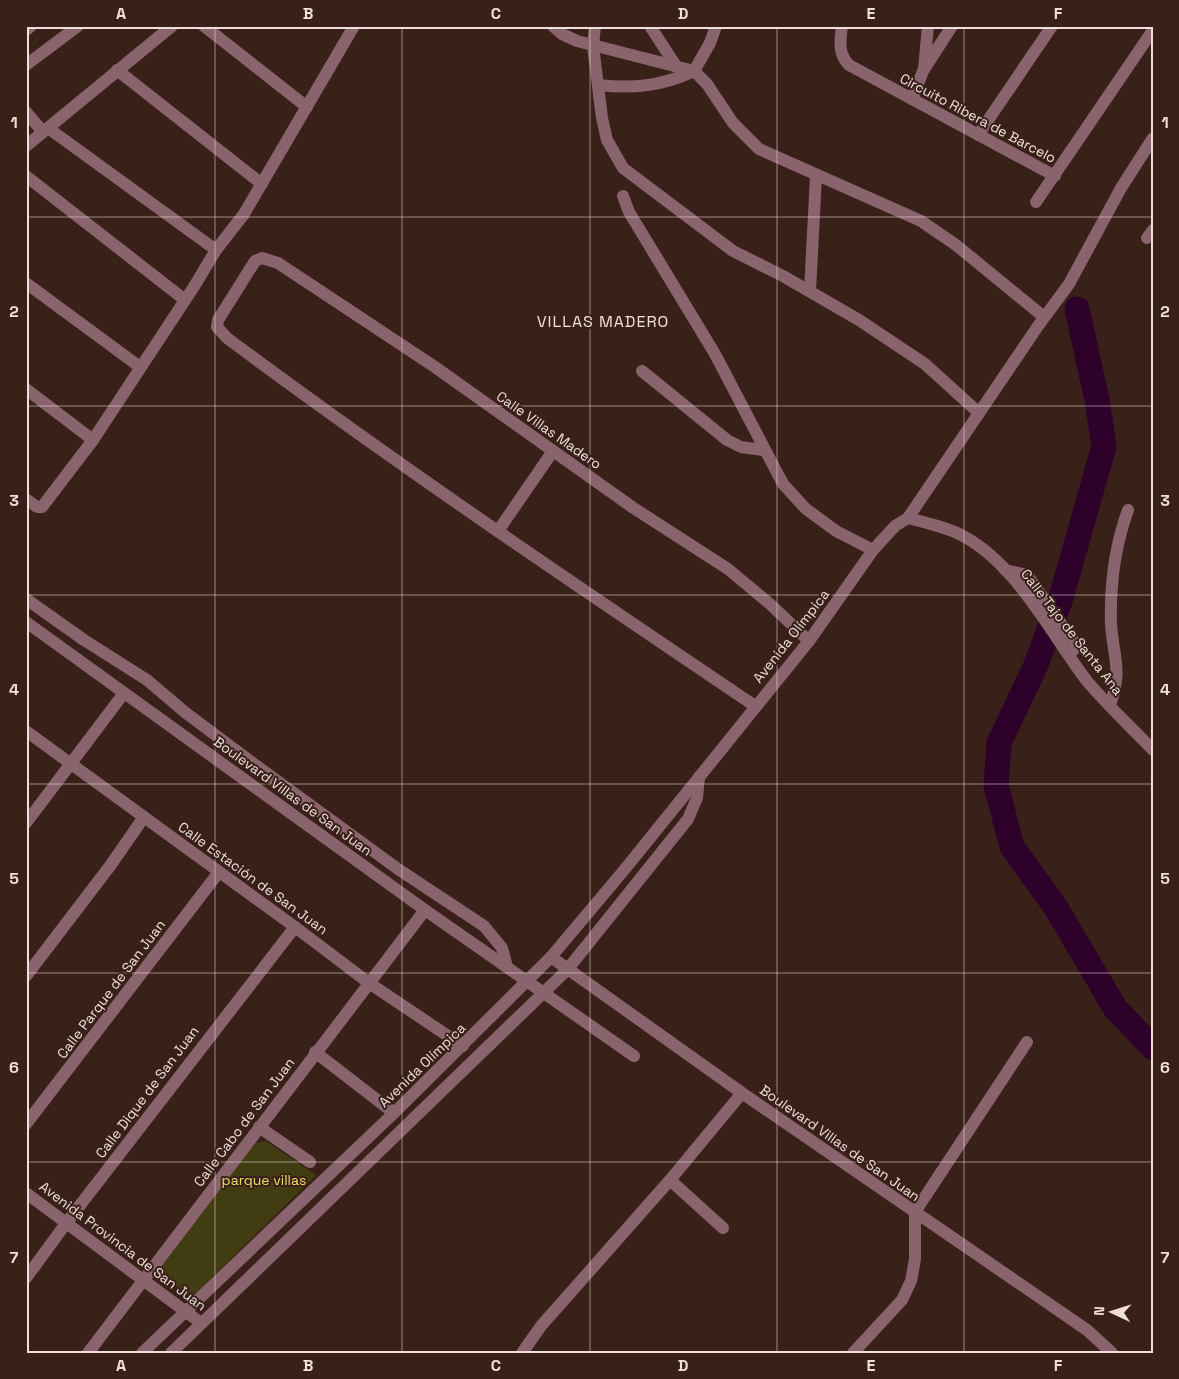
<svg xmlns="http://www.w3.org/2000/svg" width="1179" height="1379" viewBox="0 0 1179 1379" font-family="'Space Grotesk',sans-serif">
<style>
.green{fill:#423c12}
.lines{fill:none;stroke-linecap:round;stroke-linejoin:round}
.river{stroke:#2d012a;stroke-width:25}
.minor{stroke:#8a646d;stroke-width:12}
.grid{fill:none;stroke:#f0dfda;stroke-width:1;stroke-opacity:0.55}
.labels{text-anchor:middle;dominant-baseline:central;stroke-width:4;stroke-linejoin:round;paint-order:stroke}
.street-label{font-size:14px;fill:#f0dfda;stroke:#39211a}
.park-label{font-size:14px;fill:#f0de63;stroke:#39211a}
.quarter-label{font-size:16px;letter-spacing:1px;fill:#f0dfda;stroke:#39211a}
.neatline{fill:none;stroke:#f0dfda;stroke-width:2}
.grid-label{font-size:16px;text-anchor:middle;font-weight:bold;fill:#f0dfda}
</style>
<rect width="100%" height="100%" fill="#39211a"/>
<path class="green" d="M266,1141L316,1175L192,1297L157,1273L251,1144Z"/>
<g class="lines">
<path class="river" d="M1077,309L1097,400L1104,446L1060,601L1035,667L999,743L996,785L1012,847L1055,906L1115,1008L1153,1048"/>
<g class="minor">
<path d="M204,26L307,107"/>
<path d="M553,26L562,34L577,41L694,71L710,43L716,26"/>
<path d="M595,26L593,46L602,118L607,140L623,168L733,251L783,276L859,320L925,364L979,413"/>
<path d="M650,26L676,66"/>
<path d="M842,26C840,41 838,54 849,65L1055,176"/>
<path d="M26,30L31,26"/>
<path d="M26,65L78,26"/>
<path d="M924,69L928,26"/>
<path d="M117,70L262,184"/>
<path d="M598,85C633,89 662,86 694,71L707,84L733,123L759,149L921,221L956,245L1044,317"/>
<path d="M912,99L923,71L952,26"/>
<path d="M26,112L43,132"/>
<path d="M48,128L216,250"/>
<path d="M978,135L1052,26"/>
<path d="M26,146L172,26"/>
<path d="M26,176L185,300"/>
<path d="M623,196L629,212L715,354L783,484L806,509L836,531L873,550"/>
<path d="M1036,202L1153,30"/>
<path d="M1147,238L1153,230"/>
<path d="M26,283L140,367"/>
<path d="M810,291L816,176"/>
<path d="M642,371L727,440L741,447L763,450"/>
<path d="M26,389L93,440"/>
<path d="M26,499L37,507H42L93,440L195,285L216,250L244,214L354,26"/>
<path d="M908,518C924,522 940,526 955,532C1014,558 1050,633 1087,681C1107,705 1131,727 1153,750"/>
<path d="M498,531L553,451"/>
<path d="M1005,570L1027,575L1077,646L1069,655"/>
<path d="M26,599L84,640L147,680L186,713L254,764L398,869L484,926L502,948L507,967"/>
<path d="M26,622L425,910L634,1056"/>
<path d="M1110,705C1123,669 1113,658 1111,623C1110,585 1115,546 1128,510"/>
<path d="M755,706C577,586 399,466 227,338L217,327L218,320L255,261L262,258L278,263L435,367L632,507L728,569L770,604L809,641"/>
<path d="M26,731L295,927L369,983L463,1046"/>
<path d="M26,823L124,693"/>
<path d="M551,957L742,1093L1087,1330L1112,1353"/>
<path d="M26,976L110,866L144,817"/>
<path d="M315,1052L394,1113"/>
<path d="M26,1124L219,872"/>
<path d="M259,1127L310,1162"/>
<path d="M670,1180L723,1228"/>
<path d="M26,1193L201,1323"/>
<path d="M26,1278L67,1222L295,927"/>
<path d="M88,1353L425,910"/>
<path d="M142,1353L394,1113L551,957L625,869L809,641L873,550L895,526L908,518L1038,326L1069,284L1121,188L1153,138"/>
<path d="M171,1353L567,970L688,819L697,798L699,777"/>
<path d="M522,1353L541,1326L670,1180L742,1093"/>
<path d="M853,1353L902,1300L911,1281L915,1259V1212L1027,1042"/>
</g>
</g>
<path class="grid" d="M215,26V1353M402,26V1353M590,26V1353M777,26V1353M964,26V1353M26,217H1153M26,406H1153M26,595H1153M26,784H1153M26,973H1153M26,1162H1153"/>
<g class="labels">
<g class="street-label">
<text transform="translate(978 118) rotate(28)">Circuito Ribera de Barcelo</text>
<text transform="translate(549 430) rotate(35)">Calle Villas Madero</text>
<text transform="translate(1072 632) rotate(52)">Calle Tajo de Santa Ana</text>
<text transform="translate(791 636) rotate(-52)">Avenida Olímpica</text>
<text transform="translate(293 796) rotate(36)">Boulevard Villas de San Juan</text>
<text transform="translate(253 878) rotate(36)">Calle Estación de San Juan</text>
<text transform="translate(111 989) rotate(-53)">Calle Parque de San Juan</text>
<text transform="translate(422 1065) rotate(-44)">Avenida Olímpica</text>
<text transform="translate(147 1092) rotate(-53)">Calle Dique de San Juan</text>
<text transform="translate(244 1122) rotate(-53)">Calle Cabo de San Juan</text>
<text transform="translate(840 1143) rotate(35)">Boulevard Villas de San Juan</text>
<text transform="translate(123 1246) rotate(37)">Avenida Provincia de San Juan</text>
</g>
<g class="park-label">
<text x="264" y="1180">parque villas</text>
</g>
<g class="quarter-label">
<text x="603" y="321">VILLAS MADERO</text>
</g>
</g>
<rect width="1179" height="1379" fill="none" stroke="#39211a" stroke-width="55"/>
<g transform="translate(1112 1312) rotate(274)" stroke="#39211a" stroke-width="4" paint-order="stroke">
<path d="M0-4L9 19L0 12L-9 19Z" fill="#f0dfda"/>
<text y="-8" font-size="14" font-weight="bold" text-anchor="middle" fill="#f0dfda">N</text>
</g>
<rect x="28" y="28" width="1124" height="1324" class="neatline"/>
<g class="grid-label">
<text x="121" y="19">A</text>
<text x="308" y="19">B</text>
<text x="496" y="19">C</text>
<text x="683" y="19">D</text>
<text x="871" y="19">E</text>
<text x="1058" y="19">F</text>
<text x="14" y="128">1</text>
<text x="1165" y="128">1</text>
<text x="14" y="317">2</text>
<text x="1165" y="317">2</text>
<text x="14" y="506">3</text>
<text x="1165" y="506">3</text>
<text x="14" y="695">4</text>
<text x="1165" y="695">4</text>
<text x="14" y="884">5</text>
<text x="1165" y="884">5</text>
<text x="14" y="1073">6</text>
<text x="1165" y="1073">6</text>
<text x="14" y="1263">7</text>
<text x="1165" y="1263">7</text>
<text x="121" y="1371">A</text>
<text x="308" y="1371">B</text>
<text x="496" y="1371">C</text>
<text x="683" y="1371">D</text>
<text x="871" y="1371">E</text>
<text x="1058" y="1371">F</text>
</g>
</svg>
